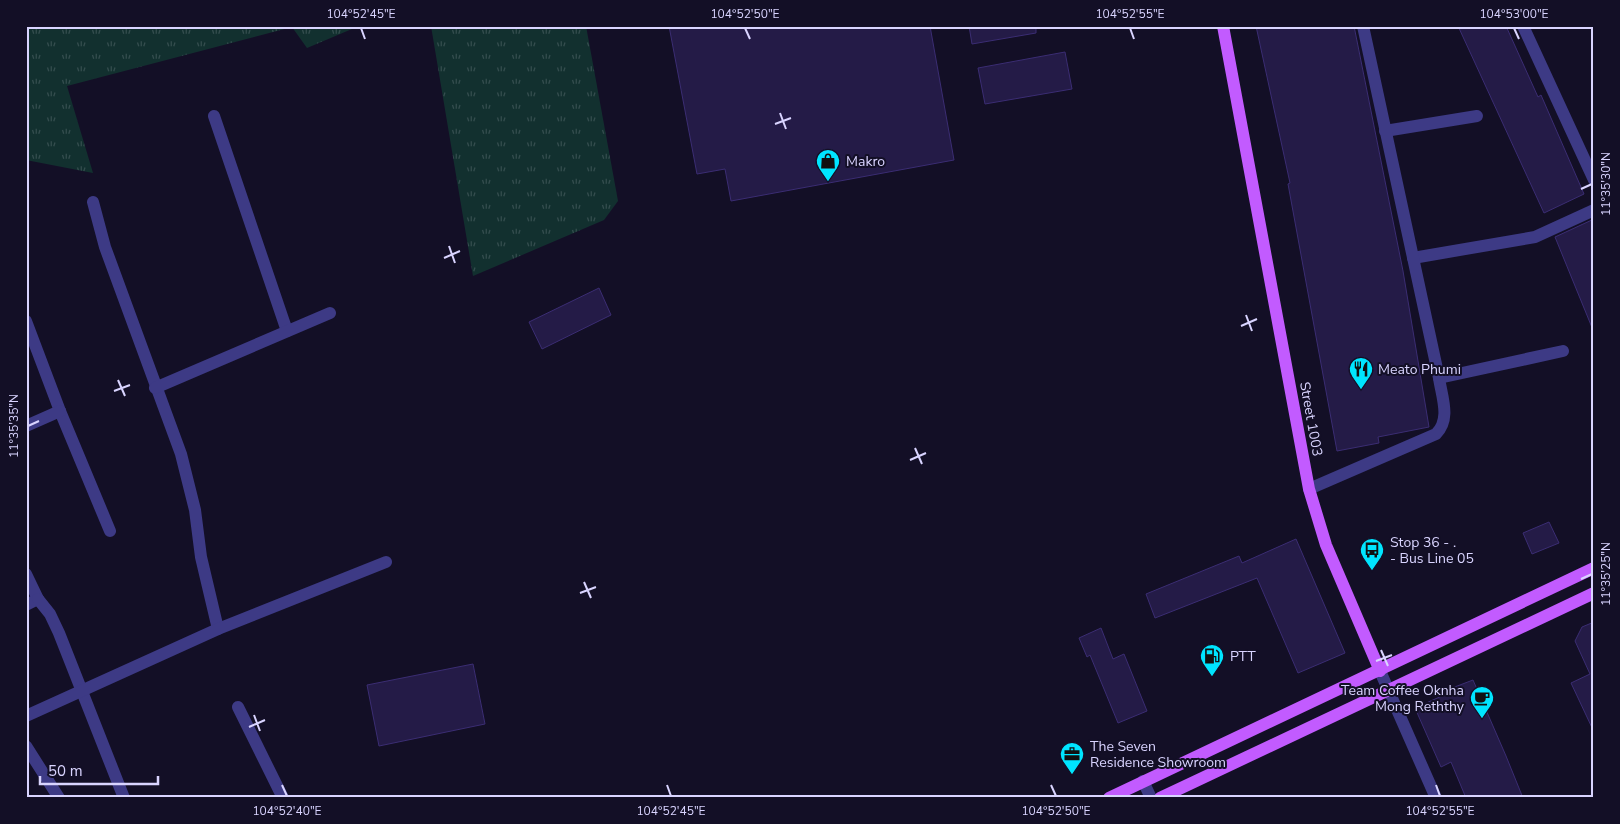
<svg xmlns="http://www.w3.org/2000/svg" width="1620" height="824" viewBox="0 0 1620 824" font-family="'Nunito Sans',sans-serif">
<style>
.grass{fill:url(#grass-tufts)}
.building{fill:#241b47;stroke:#3b2d73}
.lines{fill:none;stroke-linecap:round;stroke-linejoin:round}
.minor{stroke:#3d3a85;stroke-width:12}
.major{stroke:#c25bff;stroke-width:12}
.ticks{fill:none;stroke:#d9d4ff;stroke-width:2}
.labels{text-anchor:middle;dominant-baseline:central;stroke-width:4;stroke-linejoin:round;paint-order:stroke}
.poi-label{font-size:14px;fill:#d9d4ff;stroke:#130f26;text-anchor:start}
.street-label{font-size:14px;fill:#d9d4ff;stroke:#130f26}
.neatline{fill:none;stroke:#d9d4ff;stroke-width:2}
.ticks-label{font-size:12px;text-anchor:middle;fill:#d9d4ff}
</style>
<defs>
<pattern id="grass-tufts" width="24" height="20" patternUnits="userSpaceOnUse" patternTransform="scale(1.25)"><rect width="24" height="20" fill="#12302f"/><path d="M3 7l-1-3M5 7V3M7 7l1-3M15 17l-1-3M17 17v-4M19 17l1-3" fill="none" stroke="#344d4e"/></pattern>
</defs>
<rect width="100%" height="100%" fill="#130f26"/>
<g class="grass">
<path d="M26,26H359L307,48L292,27L67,86L93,173L26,160Z"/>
<path d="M431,26H586L618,201L604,220L473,276Z"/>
</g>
<g class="building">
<path d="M669,26H930L954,160L731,201L725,169L697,174Z"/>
<path d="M969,26H1036V33L972,44Z"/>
<path d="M1256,26H1354L1403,271L1429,427L1378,437L1379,443L1337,451L1288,184L1290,183Z"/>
<path d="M1458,26H1506L1538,97L1541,95L1584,194L1544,213Z"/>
<path d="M1065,52L1072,89L985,104L978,68Z"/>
<path d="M1594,219V330H1593L1555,237Z"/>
<path d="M599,288L611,315L542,349L529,322Z"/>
<path d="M1549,522L1559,543L1532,554L1523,533Z"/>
<path d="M1296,539L1345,653L1298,673L1257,578L1155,618L1146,594L1239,556L1242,563Z"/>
<path d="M1594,622V732L1571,683L1590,674L1575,641L1582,627Z"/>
<path d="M1101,628L1113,659L1124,654L1147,711L1118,723L1090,655L1087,657L1079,638Z"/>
<path d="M473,664L485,724L379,746L367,685Z"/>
<path d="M1473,680L1506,756L1523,798H1466L1451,762L1441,767L1415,708L1453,691L1452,688Z"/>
</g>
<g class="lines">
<g class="minor">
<path d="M1523,26L1594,180"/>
<path d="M214,116L287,331"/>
<path d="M1385,131L1477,116"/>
<path d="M93,202L105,247L181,454L195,510L201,557L218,629"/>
<path d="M1413,258L1535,237L1594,210"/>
<path d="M26,321L60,411L110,531"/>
<path d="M1439,378L1563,351"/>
<path d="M155,388L330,313"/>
<path d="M26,426L60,411"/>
<path d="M1309,489L1436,434C1451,419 1442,398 1439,378L1363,26"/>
<path d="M26,574L38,599L26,605"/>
<path d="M38,599L50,614L59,633L124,798"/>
<path d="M1380,671L1436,798"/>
<path d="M238,707L283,798"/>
<path d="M26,716L218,629L386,562"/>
<path d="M26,746L59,798"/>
<path d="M1143,781L1151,798"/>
</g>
<g class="major">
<path d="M1223,26L1309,489L1326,545L1380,671"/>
<path d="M1109,798L1594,568"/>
<path d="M1160,798L1594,593"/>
</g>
</g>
<path class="ticks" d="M361,28L365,39M745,28L750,39M1130,28L1134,39M1514,28L1519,39M780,113L786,129M775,124L791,118M1581,189L1592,184M449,246L455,263M444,258L460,251M1246,315L1252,331M1241,326L1257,319M118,380L125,396M114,391L130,385M28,426L39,421M915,448L922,464M910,460L926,453M1581,579L1592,574M584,582L591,598M580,593L596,587M1381,650L1388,666M1376,661L1392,655M254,715L260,731M249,727L265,720M282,785L287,796M667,785L671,796M1051,785L1056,796M1436,785L1440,796"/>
<defs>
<g id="shop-pin" transform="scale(1.25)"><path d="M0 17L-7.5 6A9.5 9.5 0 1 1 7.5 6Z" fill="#00e5ff" stroke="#130f26"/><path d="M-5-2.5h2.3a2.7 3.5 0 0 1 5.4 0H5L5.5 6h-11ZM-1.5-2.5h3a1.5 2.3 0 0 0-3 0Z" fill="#111"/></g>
<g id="restaurant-pin" transform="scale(1.25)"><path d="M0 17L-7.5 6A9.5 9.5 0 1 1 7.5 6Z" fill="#00e5ff" stroke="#130f26"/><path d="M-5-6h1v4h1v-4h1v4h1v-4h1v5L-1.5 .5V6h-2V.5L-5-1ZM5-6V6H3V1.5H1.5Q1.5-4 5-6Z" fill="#111"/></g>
<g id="bus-pin" transform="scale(1.25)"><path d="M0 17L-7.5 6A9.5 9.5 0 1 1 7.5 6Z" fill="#00e5ff" stroke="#130f26"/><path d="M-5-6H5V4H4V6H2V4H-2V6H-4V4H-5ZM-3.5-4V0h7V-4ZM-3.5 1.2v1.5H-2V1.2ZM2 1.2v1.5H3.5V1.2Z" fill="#111"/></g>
<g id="fuel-pin" transform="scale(1.25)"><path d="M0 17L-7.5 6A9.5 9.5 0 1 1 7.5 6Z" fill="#00e5ff" stroke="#130f26"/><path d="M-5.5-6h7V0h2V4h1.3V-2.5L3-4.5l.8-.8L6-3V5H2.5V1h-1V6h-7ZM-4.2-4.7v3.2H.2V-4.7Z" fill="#111"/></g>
<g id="cafe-pin" transform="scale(1.25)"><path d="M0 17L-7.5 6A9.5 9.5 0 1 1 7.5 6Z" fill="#00e5ff" stroke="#130f26"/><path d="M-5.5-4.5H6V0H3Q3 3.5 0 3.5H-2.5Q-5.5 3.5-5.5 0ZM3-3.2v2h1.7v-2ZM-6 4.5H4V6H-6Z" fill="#111"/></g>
<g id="office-pin" transform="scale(1.25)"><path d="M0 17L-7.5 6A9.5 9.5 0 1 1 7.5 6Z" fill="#00e5ff" stroke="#130f26"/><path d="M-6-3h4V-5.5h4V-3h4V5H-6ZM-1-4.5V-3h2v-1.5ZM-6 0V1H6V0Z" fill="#111"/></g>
</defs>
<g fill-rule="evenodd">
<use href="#shop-pin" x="828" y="161"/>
<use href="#restaurant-pin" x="1361" y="369"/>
<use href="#bus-pin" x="1372" y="550"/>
<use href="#fuel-pin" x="1212" y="656"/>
<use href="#cafe-pin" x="1482" y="698"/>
<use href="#office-pin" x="1072" y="754"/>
</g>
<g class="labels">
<g class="poi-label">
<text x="846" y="161">Makro</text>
<text x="1378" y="369">Meato Phumi</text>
<text x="1390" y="542">Stop 36 - .<tspan x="1390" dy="16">- Bus Line 05</tspan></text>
<text x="1230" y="656">PTT</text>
<text x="1464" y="690" text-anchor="end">Team Coffee Oknha<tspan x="1464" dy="16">Mong Reththy</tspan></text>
<text x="1090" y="746">The Seven<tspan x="1090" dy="16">Residence Showroom</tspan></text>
</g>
<g class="street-label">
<text transform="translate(1311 419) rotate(80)">Street 1003</text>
</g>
</g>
<rect width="1620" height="824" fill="none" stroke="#130f26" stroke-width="55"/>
<path d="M40 776v8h118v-8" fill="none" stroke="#d9d4ff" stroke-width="2.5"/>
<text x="48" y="776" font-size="15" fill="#d9d4ff" stroke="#130f26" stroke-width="4" paint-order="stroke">50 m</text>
<rect x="28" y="28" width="1564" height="768" class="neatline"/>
<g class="ticks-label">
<text x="361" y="18">104°52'45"E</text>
<text x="745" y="18">104°52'50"E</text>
<text x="1130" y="18">104°52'55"E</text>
<text x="1514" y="18">104°53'00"E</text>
<text transform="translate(1606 184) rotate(-90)" y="4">11°35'30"N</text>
<text transform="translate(14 426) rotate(-90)" y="4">11°35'35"N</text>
<text transform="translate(1606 574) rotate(-90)" y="4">11°35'25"N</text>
<text x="287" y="815">104°52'40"E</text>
<text x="671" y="815">104°52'45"E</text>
<text x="1056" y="815">104°52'50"E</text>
<text x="1440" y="815">104°52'55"E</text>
</g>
</svg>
